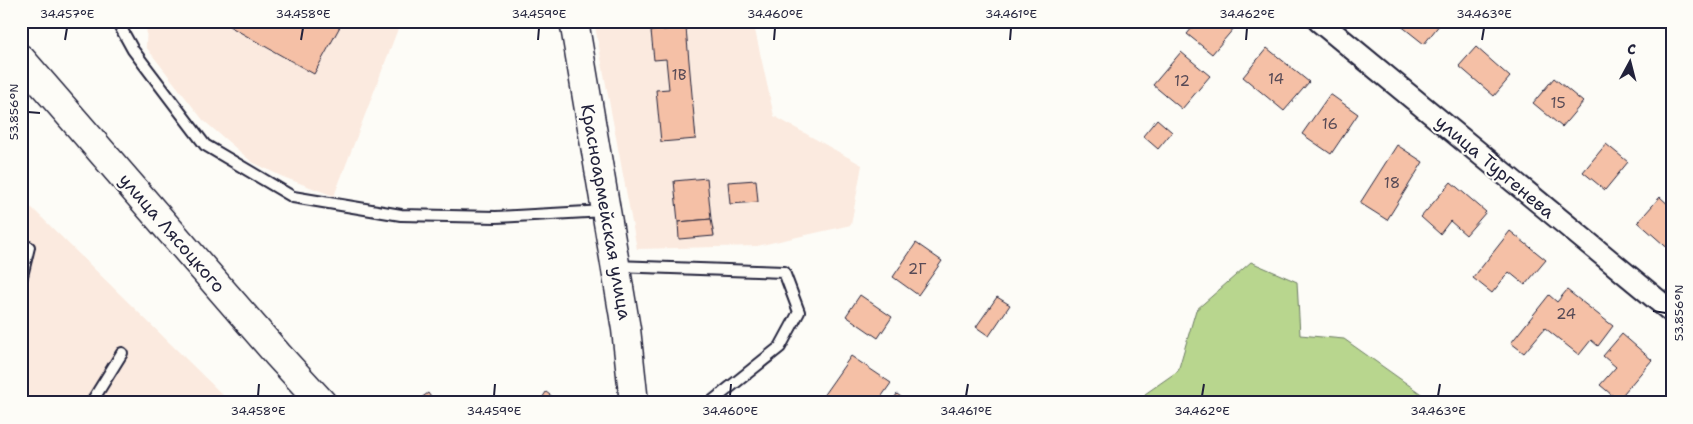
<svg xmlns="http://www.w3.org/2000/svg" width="1693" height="424" viewBox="0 0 1693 424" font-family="'Shantell Sans',sans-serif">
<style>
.built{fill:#fbeadf}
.green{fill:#b8d68e;stroke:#6d7c64}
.building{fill:#f5c0a6;stroke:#22223b}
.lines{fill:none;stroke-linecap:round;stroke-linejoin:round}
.lane-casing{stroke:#22223b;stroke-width:14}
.street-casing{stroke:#22223b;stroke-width:25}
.secondary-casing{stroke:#22223b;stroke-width:31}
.primary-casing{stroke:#22223b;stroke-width:31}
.lane{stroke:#fdfcf7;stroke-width:10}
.street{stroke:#fdfcf7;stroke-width:21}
.secondary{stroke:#fdfcf7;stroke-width:28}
.primary{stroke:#fdfcf7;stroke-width:28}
.ticks{fill:none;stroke:#22223b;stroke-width:2}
.labels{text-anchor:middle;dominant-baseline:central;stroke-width:4.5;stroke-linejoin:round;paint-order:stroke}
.number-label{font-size:15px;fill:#574a56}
.street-label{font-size:18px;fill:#22223b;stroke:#fdfcf7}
.neatline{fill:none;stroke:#22223b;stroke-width:2}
.ticks-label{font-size:12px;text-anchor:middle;fill:#22223b}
</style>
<rect width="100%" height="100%" fill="#fdfcf7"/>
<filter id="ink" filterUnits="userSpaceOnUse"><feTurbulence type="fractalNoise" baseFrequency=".02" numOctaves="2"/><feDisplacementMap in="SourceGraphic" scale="10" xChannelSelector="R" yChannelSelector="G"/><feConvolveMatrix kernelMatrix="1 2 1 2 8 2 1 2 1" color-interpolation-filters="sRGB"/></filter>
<g filter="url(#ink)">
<g class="built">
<path d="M147,21H401L334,196L283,177L252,162L203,120L146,47Z"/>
<path d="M594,21H753L774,116L862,165L851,225L757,246L637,249Z"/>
<path d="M21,208H32L231,403H21Z"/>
</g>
<path class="green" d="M1251,262L1297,282L1300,335L1344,339L1434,403H1145V394L1178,371L1196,310Z"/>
<g class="building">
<path d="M231,21H343L314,74L229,26Z"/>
<path d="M1198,21H1240L1212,54L1187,34Z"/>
<path d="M1395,21H1436L1440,24L1424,44Z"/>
<path d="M686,28L696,139L661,142L656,90L669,89L666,59L654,60L651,31Z"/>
<path d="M1476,47L1510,77L1494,96L1459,66Z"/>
<path d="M1267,48L1309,82L1284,111L1243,77Z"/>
<path d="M1181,52L1210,76L1182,109L1153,85Z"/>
<path d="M1554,78L1583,102L1562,127L1533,103Z"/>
<path d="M1330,94L1358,114L1331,154L1302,134Z"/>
<path d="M1157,119L1172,132L1158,149L1143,136Z"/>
<path d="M1606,144L1628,162L1605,190L1583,172Z"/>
<path d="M1397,145L1423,162L1387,220L1360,203Z"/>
<path d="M707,178L711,219L678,222L674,181Z"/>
<path d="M756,180L758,202L730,204L728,182Z"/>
<path d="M1451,182L1486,212L1466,235L1450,221L1440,234L1421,217Z"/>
<path d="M1660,197L1672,208V252L1638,222Z"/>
<path d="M711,219L714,236L679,239L678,222Z"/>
<path d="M1510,231L1546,260L1525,285L1509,272L1492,293L1473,278Z"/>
<path d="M916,243L942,261L918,295L893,277Z"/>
<path d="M1567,290L1613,326L1598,346L1591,340L1579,355L1545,328L1524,353L1511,343L1549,295L1557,302Z"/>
<path d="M860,295L892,317L878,338L846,316Z"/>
<path d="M997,297L1010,305L989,336L976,327Z"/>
<path d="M1622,334L1652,360L1618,400L1600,385L1616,367L1603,356Z"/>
<path d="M851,356L891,383L877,403H818Z"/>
<path d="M546,392L561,403H539Z"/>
<path d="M428,393L435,403H414Z"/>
<path d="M897,394L909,403H891Z"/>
</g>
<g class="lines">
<g class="lane-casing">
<g id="lane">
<path d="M117,21L133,50L205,145L293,197L401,215L496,217L605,211"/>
<path d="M615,266L784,272L799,312L780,347L710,403"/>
<path d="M21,280L29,247"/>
<path d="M91,403L122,353"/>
</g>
</g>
<g class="street-casing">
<path id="street" d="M1319,21L1672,312"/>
</g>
<g class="secondary-casing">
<path id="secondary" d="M574,21L626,329L634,403"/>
</g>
<g class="primary-casing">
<path id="primary" d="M21,59L278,355L322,403"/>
</g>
<use href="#lane" class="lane"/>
<use href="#street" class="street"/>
<use href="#secondary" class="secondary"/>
<use href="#primary" class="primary"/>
</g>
</g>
<path class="ticks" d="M65,40L67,28M301,40L303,28M538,40L539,28M774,40L775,28M1010,40L1011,28M1246,40L1247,28M1482,40L1484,28M28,112L40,113M1653,311L1666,313M258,396L259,384M494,396L495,384M730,396L731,384M966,396L968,384M1202,396L1204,384M1438,396L1440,384"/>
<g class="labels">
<g class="number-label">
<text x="679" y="75">1В</text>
<text x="1276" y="79">14</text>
<text x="1182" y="81">12</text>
<text x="1558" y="103">15</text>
<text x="1330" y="124">16</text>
<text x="1392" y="183">18</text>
<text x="917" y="269">2Г</text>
<text x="1566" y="314">24</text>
</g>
<g class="street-label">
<text transform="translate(1495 167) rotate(40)">улица Тургенева</text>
<text transform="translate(606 212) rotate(80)">Красноармейская улица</text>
<text transform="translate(172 233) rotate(49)">улица Лясоцкого</text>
</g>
</g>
<rect width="1693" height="424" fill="none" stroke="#fdfcf7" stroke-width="55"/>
<g transform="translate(1630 62) rotate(7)" stroke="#fdfcf7" stroke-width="4" paint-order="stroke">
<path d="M0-4L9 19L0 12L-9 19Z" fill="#22223b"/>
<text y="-8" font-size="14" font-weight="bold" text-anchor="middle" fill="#22223b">С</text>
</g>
<rect x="28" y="28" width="1638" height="368" class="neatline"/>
<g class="ticks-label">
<text x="67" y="18">34.457°E</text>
<text x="303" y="18">34.458°E</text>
<text x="539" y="18">34.459°E</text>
<text x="775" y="18">34.460°E</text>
<text x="1011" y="18">34.461°E</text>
<text x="1247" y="18">34.462°E</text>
<text x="1484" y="18">34.463°E</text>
<text transform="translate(14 112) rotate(-90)" y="4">53.856°N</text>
<text transform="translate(1679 313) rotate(-90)" y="4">53.856°N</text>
<text x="258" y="415">34.458°E</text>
<text x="494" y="415">34.459°E</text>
<text x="730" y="415">34.460°E</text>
<text x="966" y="415">34.461°E</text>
<text x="1202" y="415">34.462°E</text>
<text x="1438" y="415">34.463°E</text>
</g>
</svg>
